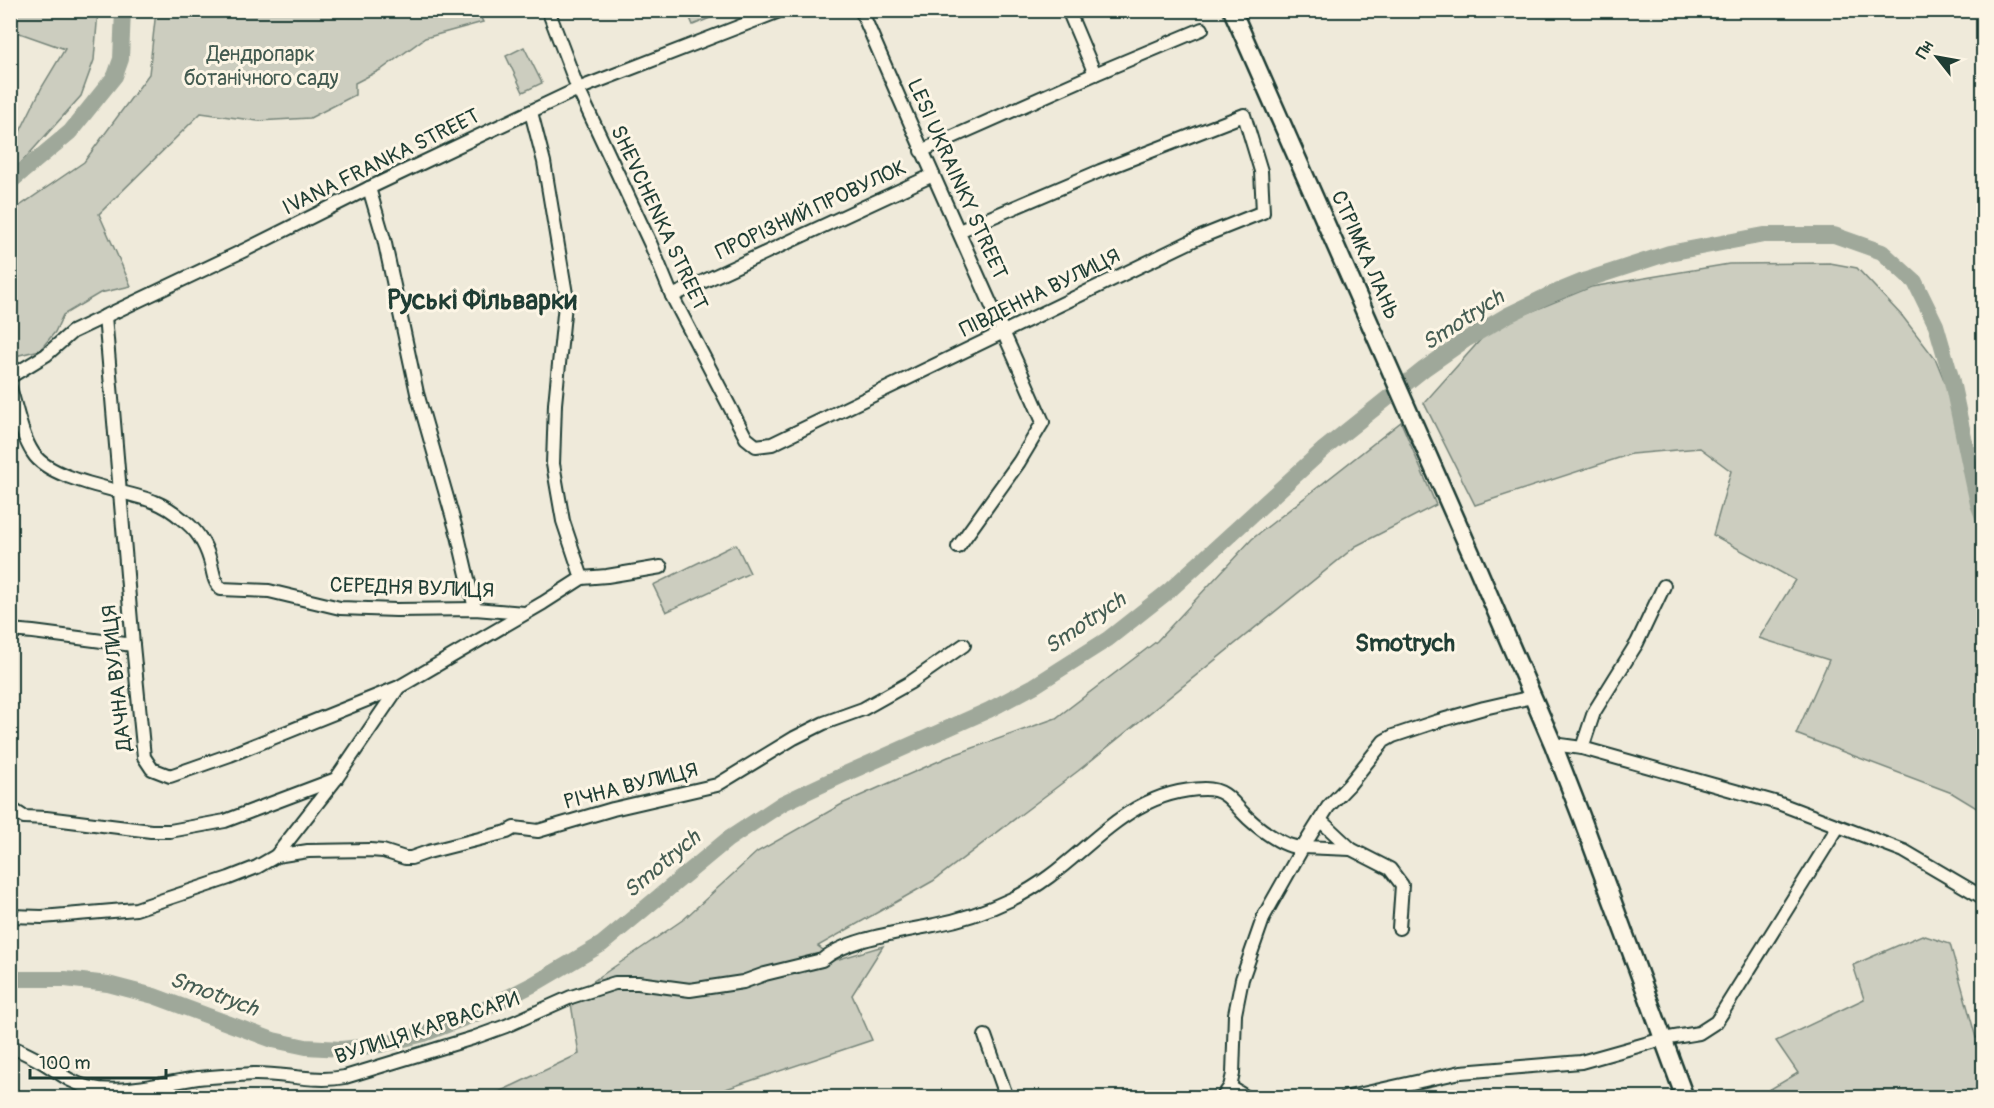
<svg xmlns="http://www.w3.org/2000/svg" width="1994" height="1108" viewBox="0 0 1994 1108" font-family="Pangolin,sans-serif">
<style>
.green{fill:#cccdbf;stroke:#76857a;stroke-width:1.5}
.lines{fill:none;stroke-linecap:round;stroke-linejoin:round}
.river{stroke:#9fa89a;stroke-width:16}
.minor-casing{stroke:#1f3d34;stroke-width:16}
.major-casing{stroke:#1f3d34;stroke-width:21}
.minor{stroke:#fcf5e5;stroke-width:12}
.major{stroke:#fcf5e5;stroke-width:16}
.labels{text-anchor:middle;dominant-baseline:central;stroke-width:6;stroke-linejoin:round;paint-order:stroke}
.park-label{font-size:21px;fill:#425a50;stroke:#fcf5e5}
.street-label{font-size:21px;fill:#1f3d34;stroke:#fcf5e5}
.water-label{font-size:22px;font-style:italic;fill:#455d53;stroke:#fcf5e5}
.quarter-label{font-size:24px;font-weight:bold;fill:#1f3d34;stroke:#fcf5e5}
.district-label{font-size:27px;font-weight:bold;fill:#1f3d34;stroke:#fcf5e5}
</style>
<rect width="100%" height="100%" fill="#efeada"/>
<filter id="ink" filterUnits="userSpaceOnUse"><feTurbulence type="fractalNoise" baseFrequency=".0167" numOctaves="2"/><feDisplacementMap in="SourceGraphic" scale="12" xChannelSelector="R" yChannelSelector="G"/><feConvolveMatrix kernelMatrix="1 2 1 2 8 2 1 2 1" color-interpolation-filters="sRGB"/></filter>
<g filter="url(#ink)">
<g class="green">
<path d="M477,10L483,22L425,38L382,69L355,83V95L310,118L258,121L201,113L99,214L131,286L100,293L63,315L55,332L40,350L11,357V212L84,162L149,74L156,11Z"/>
<path d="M14,11H98L94,60L81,96L21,163L11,170V150L42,87L65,49L11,30V22Z"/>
<path d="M687,11H727L693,25Z"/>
<path d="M524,47L542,83L523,92L506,56Z"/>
<path d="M1830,263L1857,268L1903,317L1936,360L1966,435L1983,486V812L1952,793L1796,734L1829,660L1759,638L1795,580L1713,535L1731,471L1700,448L1631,454L1475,505L1424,403L1491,328L1591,287L1729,264Z"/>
<path d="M1401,422L1436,505L1356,546L1078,771L933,881L818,946L836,960L883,946L852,995L872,1040L708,1095V1097L480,1098L499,1092L579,1054L570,997L684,919L757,852L844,803L948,757L1056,718L1157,641L1252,539Z"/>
<path d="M736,544L750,573L666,612L653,585Z"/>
<path d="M1922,935L1950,944L1976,1038L1983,1035V1097H1757L1798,1073L1776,1041L1864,999L1853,965Z"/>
</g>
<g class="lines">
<g class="river">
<path d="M10,182L70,132L115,76L121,59L123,10"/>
<path d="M10,979H65L108,984L154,996L273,1040L306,1047L341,1049L380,1045L424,1034L475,1014L534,984L602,944L727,840L783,803L845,774L989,710L1034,686L1108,639L1170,590L1324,449L1424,369L1467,339L1508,315L1547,296L1586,280L1669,253L1764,235H1834L1882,252L1915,282L1936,325L1951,377L1978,504L1984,519"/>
</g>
<g class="minor-casing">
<g id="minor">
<path d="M548,10L578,89L651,245L672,296L746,438L756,446L772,444L1198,238L1263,212L1261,171L1244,115L1100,171L959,231"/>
<path d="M861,10C920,148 983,285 1043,422L1019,462L958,547"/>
<path d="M1068,10L1095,74"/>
<path d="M531,112L544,162L566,294L555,404L553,464L563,521L582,578"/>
<path d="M921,151L1095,74L1202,29"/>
<path d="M369,188L384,239L417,393L458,536L475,609"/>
<path d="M672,296L933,175"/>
<path d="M105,316L133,645L144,757L152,769L170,776L230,755L399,687L543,603L582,578L607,576L661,567"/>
<path d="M10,377L46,355L72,332L247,249L369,188L578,89L782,10"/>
<path d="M10,388C17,409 21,435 33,453C50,481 125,490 155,502C165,506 174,512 182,519C196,529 205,543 210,560C213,569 213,582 221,589L269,591L340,608L396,610L475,609L524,613"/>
<path d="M10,630L33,632L133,645"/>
<path d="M1553,744L1582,748L1778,803L1904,851L1984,898"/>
<path d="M1582,748L1594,712L1637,643L1664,586"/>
<path d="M10,808L24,817L46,818L151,831H170L225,821L336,779"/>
<path d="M1320,820L1351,849L1390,869L1402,885L1399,928"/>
<path d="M276,856L336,779L398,688"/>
<path d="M10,916L42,917L136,909L229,878L257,867L276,856L308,851L370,850L383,851L405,858H411L428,852L507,832L514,828L538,831L613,809L717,785L794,738L824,723L863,709L911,682L964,645"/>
<path d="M985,1036L1007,1098"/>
<path d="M10,1046C23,1052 36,1058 47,1065C61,1074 71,1083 88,1087C123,1095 163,1083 198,1078C216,1076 235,1075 253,1074C283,1073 315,1083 345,1077L473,1038L506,1026L571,997L615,983H638L690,990L743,982L765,974L822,960C848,938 902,932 934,925C961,920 987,911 1012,899C1082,867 1119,790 1205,789C1224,789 1231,800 1242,812C1254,825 1285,850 1303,847L1328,807L1349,785L1384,741L1393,736L1435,722L1484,708L1532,697"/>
<path d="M1230,1087L1248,1098"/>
<path d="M1222,1098L1230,1087L1233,1074L1235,1014L1242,979L1264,916L1303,847L1351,849"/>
<path d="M1344,1098L1461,1072L1581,1062L1663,1039L1699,1033L1716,1022L1722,1013L1838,827"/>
</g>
</g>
<g class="major-casing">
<path id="major" d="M1232,10L1477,567L1553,744L1581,816L1685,1098"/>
</g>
<use href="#minor" class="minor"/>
<use href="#major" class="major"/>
</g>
</g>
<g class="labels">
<g class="park-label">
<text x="261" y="54">Дендропарк<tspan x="261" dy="24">ботанічного саду</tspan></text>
</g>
<g class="street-label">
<text transform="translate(381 162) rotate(-26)">IVANA FRANKA STREET</text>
<text transform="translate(957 179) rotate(66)">LESI UKRAINKY STREET</text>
<text transform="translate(811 210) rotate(-25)">ПРОРІЗНИЙ ПРОВУЛОК</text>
<text transform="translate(659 218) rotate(65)">SHEVCHENKA STREET</text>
<text transform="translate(1365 255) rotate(66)">СТРІМКА ЛАНЬ</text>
<text transform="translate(1040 293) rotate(-26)">ПІВДЕННА ВУЛИЦЯ</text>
<text transform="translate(412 588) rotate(2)">СЕРЕДНЯ ВУЛИЦЯ</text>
<text transform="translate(117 678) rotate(-96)">ДАЧНА ВУЛИЦЯ</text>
<text transform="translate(631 786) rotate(-14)">РІЧНА ВУЛИЦЯ</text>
<text transform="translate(427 1028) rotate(-18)">ВУЛИЦЯ КАРВАСАРИ</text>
</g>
<g class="water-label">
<text transform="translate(1463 320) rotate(-33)">Smotrych</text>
<text transform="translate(1085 623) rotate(-34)">Smotrych</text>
<text transform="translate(662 864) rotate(-40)">Smotrych</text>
<text transform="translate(214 994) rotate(20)">Smotrych</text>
</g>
<g class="quarter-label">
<text x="1405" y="643">Smotrych</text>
</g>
<g class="district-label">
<text x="482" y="300">Руські Фільварки</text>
</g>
</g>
<rect width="1994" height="1108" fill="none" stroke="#fcf5e5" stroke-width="36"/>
<rect x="18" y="18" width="1958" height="1072" fill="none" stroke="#1f3d34" stroke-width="2" filter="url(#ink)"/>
<g transform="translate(1937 57) rotate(301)" stroke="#fcf5e5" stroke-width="4.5" paint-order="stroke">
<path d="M0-4.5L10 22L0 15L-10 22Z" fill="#1f3d34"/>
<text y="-9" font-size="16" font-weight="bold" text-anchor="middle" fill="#1f3d34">Пн</text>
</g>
<path d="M30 1069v9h136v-9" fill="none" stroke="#1f3d34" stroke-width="3"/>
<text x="39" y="1069" font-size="18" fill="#1f3d34" stroke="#fcf5e5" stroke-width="4.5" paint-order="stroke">100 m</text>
</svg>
